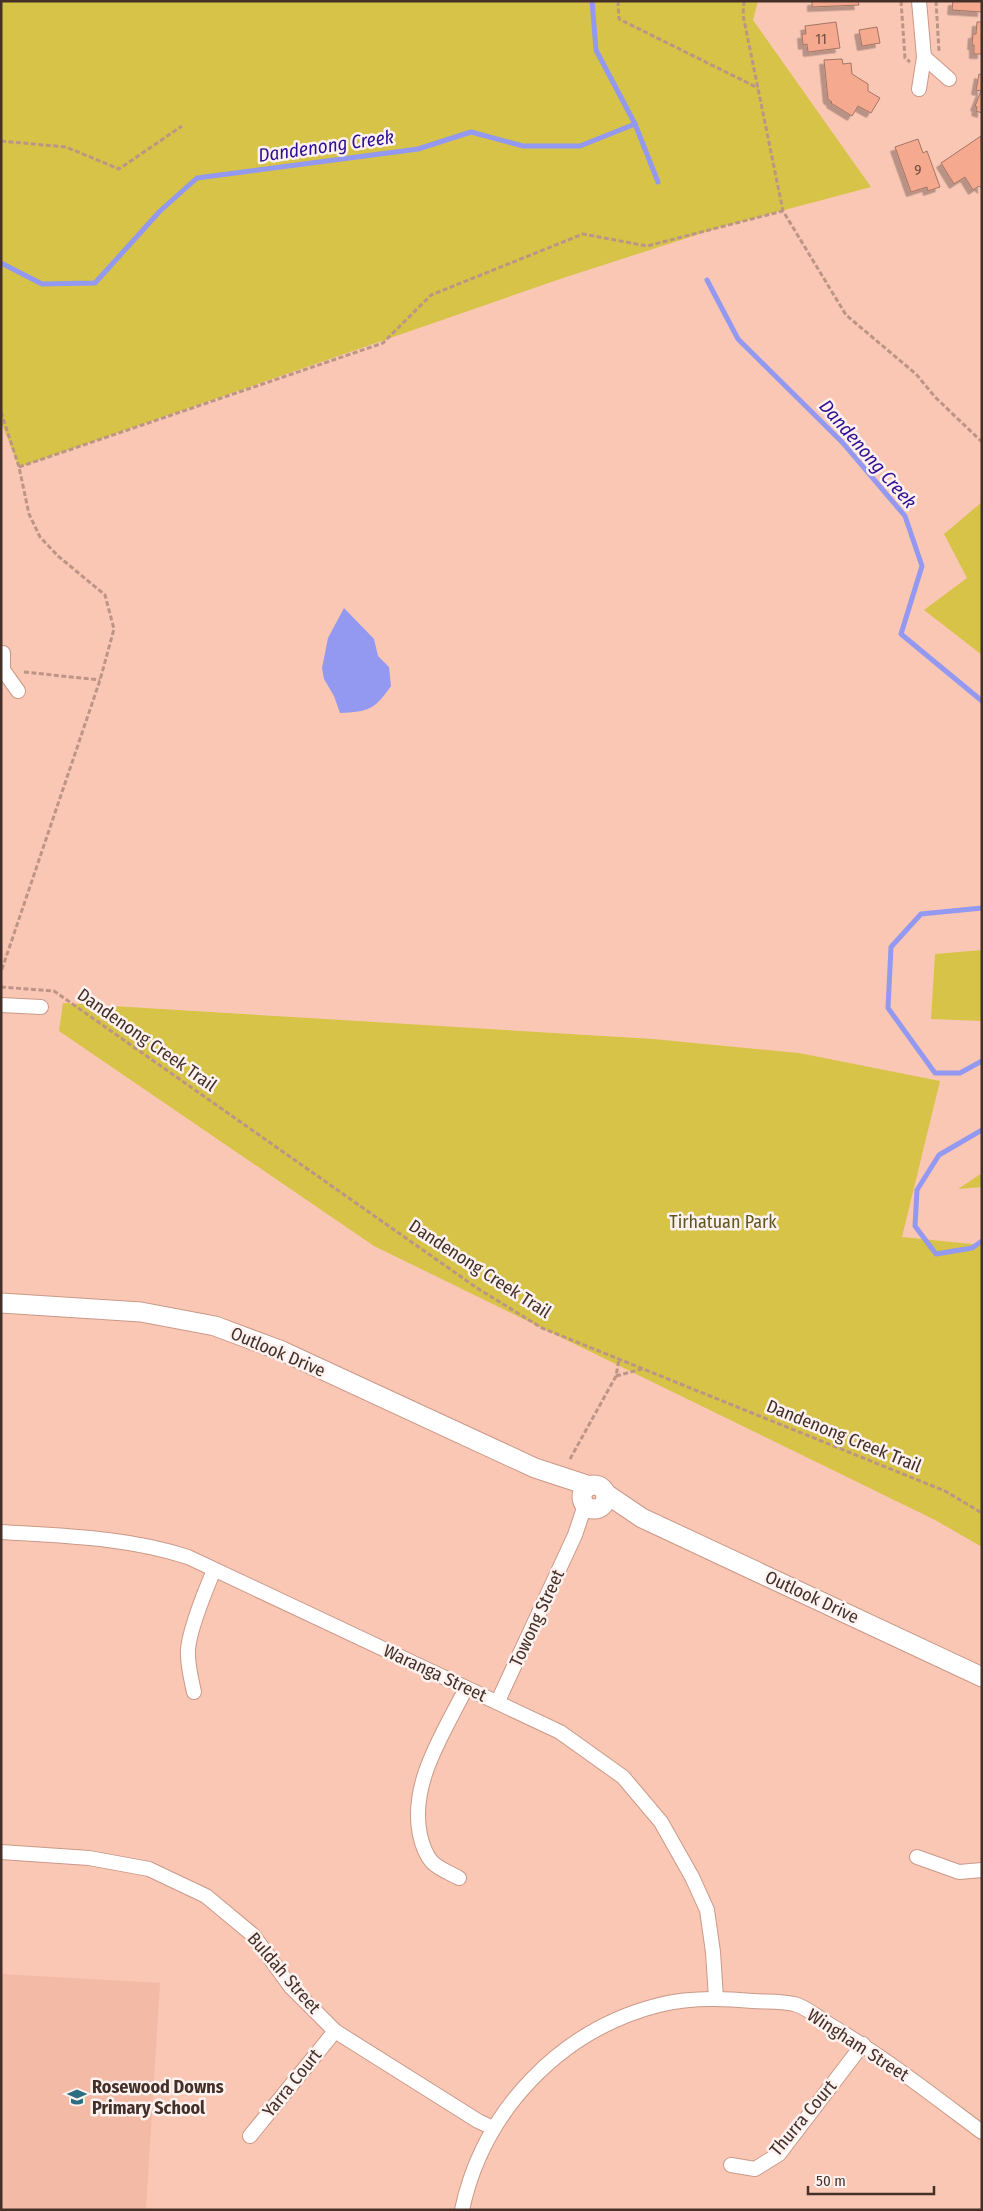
<svg xmlns="http://www.w3.org/2000/svg" width="983" height="2211" viewBox="0 0 983 2211" font-family="'Fira Sans Condensed',sans-serif">
<style>
.built{fill:#f3baa5}
.green{fill:#d7c347}
.water{fill:#9398f0}
.lines{fill:none;stroke-linecap:round;stroke-linejoin:round}
.stream{stroke:#9398f0;stroke-width:5}
.building{fill:#f5aa90;stroke:#a37464;filter:url(#shadow)}
.street-casing{stroke:#ca9988;stroke-width:16}
.secondary-casing{stroke:#ca9988;stroke-width:21}
.path{stroke:#bd9586;stroke-width:3;stroke-dasharray:5 2.5;stroke-linecap:butt}
.street{stroke:#fff;stroke-width:14}
.secondary{stroke:#fff;stroke-width:19}
.labels{text-anchor:middle;dominant-baseline:central;stroke-width:5;stroke-linejoin:round;paint-order:stroke}
.number-label{font-size:15px;fill:#704e43}
.street-label{font-size:18px;fill:#443029;stroke:#fdf2ef}
.park-label{font-size:18px;fill:#60571f;stroke:#fdf2ef}
.poi-label{font-size:18px;font-weight:bold;fill:#443029;stroke:#fdf2ef;text-anchor:start}
.water-label{font-size:19px;font-style:italic;fill:#2f0e94;stroke:#fdf2ef}
</style>
<defs>
<filter id="shadow"><feDropShadow dx="-4.5" dy="4.5" stdDeviation="0" flood-color="#0004"/></filter>
</defs>
<rect width="100%" height="100%" fill="#fac7b5"/>
<path class="built" d="M1,1974L160,1983L146,2210H1Z"/>
<g class="green">
<path d="M1,1H758L753,20L871,187L724,226L560,279L19,467L1,422Z"/>
<path d="M982,502V655L924,610L967,578L944,534Z"/>
<path d="M982,950V1021L931,1019L935,954Z"/>
<path d="M63,1003L653,1039L799,1053L940,1081L902,1237L982,1245V1547L935,1520L374,1246L59,1031Z"/>
<path d="M982,1173V1187L958,1189Z"/>
</g>
<path class="water" d="M344,608L374,639L378,656L389,667L391,686C375,709 369,712 340,713L334,696L324,679L322,668L328,638Z"/>
<g class="lines">
<g class="stream">
<path d="M592,1L596,50L635,124"/>
<path d="M1,263L42,284L95,283L160,211L197,178L418,149L471,132L523,146H580L635,124L658,182"/>
<path d="M707,280L738,339L842,442L905,516L922,566L901,634L982,701"/>
<path d="M982,908L921,914L891,947L888,1008L935,1073H960L982,1061"/>
<path d="M982,1130L939,1155L917,1190L915,1226L936,1254L972,1248L982,1241"/>
</g>
</g>
<g class="building">
<path d="M812,1H858L859,5L812,7Z"/>
<path d="M953,1H982V12L952,10Z"/>
<path d="M836,22L840,48L808,52L807,44L803,45L802,34H806L805,26Z"/>
<path d="M977,22H982V54H974V45H972L973,34H976Z"/>
<path d="M877,27L880,43L862,46L859,30Z"/>
<path d="M842,59L843,64L851,63L852,74L868,84V91L880,98L871,113L858,106L852,116L831,103L832,102L828,99L824,60Z"/>
<path d="M979,74L982,75V113L976,111L977,107L975,106L981,91L976,90Z"/>
<path d="M981,136L982,189L979,186L973,190L965,177L954,184L941,163Z"/>
<path d="M918,139L923,153L927,151L940,187L928,191L927,187L911,192L895,147Z"/>
</g>
<g class="lines">
<g class="street-casing">
<g id="street">
<path d="M924,57L949,79"/>
<path d="M919,89L924,57L919,1"/>
<path d="M3,653V670L18,691"/>
<path d="M1,1005L41,1007"/>
<path d="M1,1532C64,1536 127,1537 188,1557L560,1732L623,1777L661,1822L692,1877L707,1910L713,1952L716,1998"/>
<path d="M194,1692C191,1678 187,1663 188,1649C190,1628 206,1589 214,1570"/>
<path d="M498,1701L575,1535L585,1505"/>
<path d="M1,1852L89,1858L149,1869L206,1896L253,1935L291,1987L335,2031L478,2121L493,2128"/>
<path d="M917,1857L959,1872L982,1870"/>
<path d="M459,1878C450,1873 439,1869 432,1862C426,1855 422,1844 420,1835C409,1783 444,1733 466,1688"/>
<path d="M250,2136L335,2031"/>
<path d="M731,2165L755,2169L779,2154L863,2044"/>
<path d="M462,2210C483,2111 560,2030 659,2005C689,1997 722,1998 753,2001C766,2002 781,2001 794,2004C805,2006 817,2017 827,2023C881,2055 931,2094 982,2132"/>
</g>
</g>
<g class="secondary-casing">
<g id="secondary">
<path d="M1,1303L141,1312L215,1326L282,1351L535,1468L590,1486"/>
<circle cx="594" cy="1497" r="12"/>
<path d="M605,1493L642,1518L982,1677"/>
</g>
</g>
<g class="path">
<path d="M618,1L619,19L758,88"/>
<path d="M744,1L743,15L783,211L846,315L916,374L935,397L982,442"/>
<path d="M901,1L905,58L910,62"/>
<path d="M936,1L939,51"/>
<path d="M1,141L66,147L119,169L182,126"/>
<path d="M1,412L19,467L29,514L40,537L58,556L105,595L114,629L100,680L1,972"/>
<path d="M19,467L383,343L431,295L583,234L647,246L783,211"/>
<path d="M24,672L100,680"/>
<path d="M1,987L54,991L477,1288L542,1328L945,1491L982,1513"/>
<path d="M616,1376L642,1369"/>
<path d="M570,1459L616,1376L619,1359"/>
</g>
<use href="#street" class="street"/>
<use href="#secondary" class="secondary"/>
</g>
<defs>
<g id="school-bare" transform="scale(1.5)"><path d="M0-5L7-2L0 1L-7-2ZM-4 1L0 2.5L4 1V4Q0 6-4 4Z" fill="#2c6d80" stroke="#fdf2ef" stroke-width="2.5" paint-order="stroke"/></g>
</defs>
<g fill-rule="evenodd">
<use href="#school-bare" x="77" y="2097"/>
</g>
<g class="labels">
<g class="number-label">
<text x="821" y="39">11</text>
<text x="918" y="170">9</text>
</g>
<g class="street-label">
<text transform="translate(147 1040) rotate(35)">Dandenong Creek Trail</text>
<text transform="translate(480 1269) rotate(33)">Dandenong Creek Trail</text>
<text transform="translate(278 1352) rotate(23)">Outlook Drive</text>
<text transform="translate(844 1436) rotate(22)">Dandenong Creek Trail</text>
<text transform="translate(812 1597) rotate(25)">Outlook Drive</text>
<text transform="translate(537 1618) rotate(-65)">Towong Street</text>
<text transform="translate(435 1673) rotate(25)">Waranga Street</text>
<text transform="translate(284 1973) rotate(49)">Buldah Street</text>
<text transform="translate(858 2045) rotate(33)">Wingham Street</text>
<text transform="translate(292 2083) rotate(-51)">Yarra Court</text>
<text transform="translate(803 2118) rotate(-50)">Thurra Court</text>
</g>
<g class="park-label">
<text x="723" y="1222">Tirhatuan Park</text>
</g>
<g class="poi-label">
<text x="92" y="2087">Rosewood Downs<tspan x="92" dy="21">Primary School</tspan></text>
</g>
<g class="water-label">
<text transform="translate(326 146) rotate(-8)">Dandenong Creek</text>
<text transform="translate(868 454) rotate(49)">Dandenong Creek</text>
</g>
</g>
<rect width="983" height="2211" fill="none" stroke="#443029" stroke-width="5"/>
<path d="M808 2186v8h126v-8" fill="none" stroke="#443029" stroke-width="2.5"/>
<text x="816" y="2186" font-size="15" fill="#443029" stroke="#fdf2ef" stroke-width="4" paint-order="stroke">50 m</text>
</svg>
